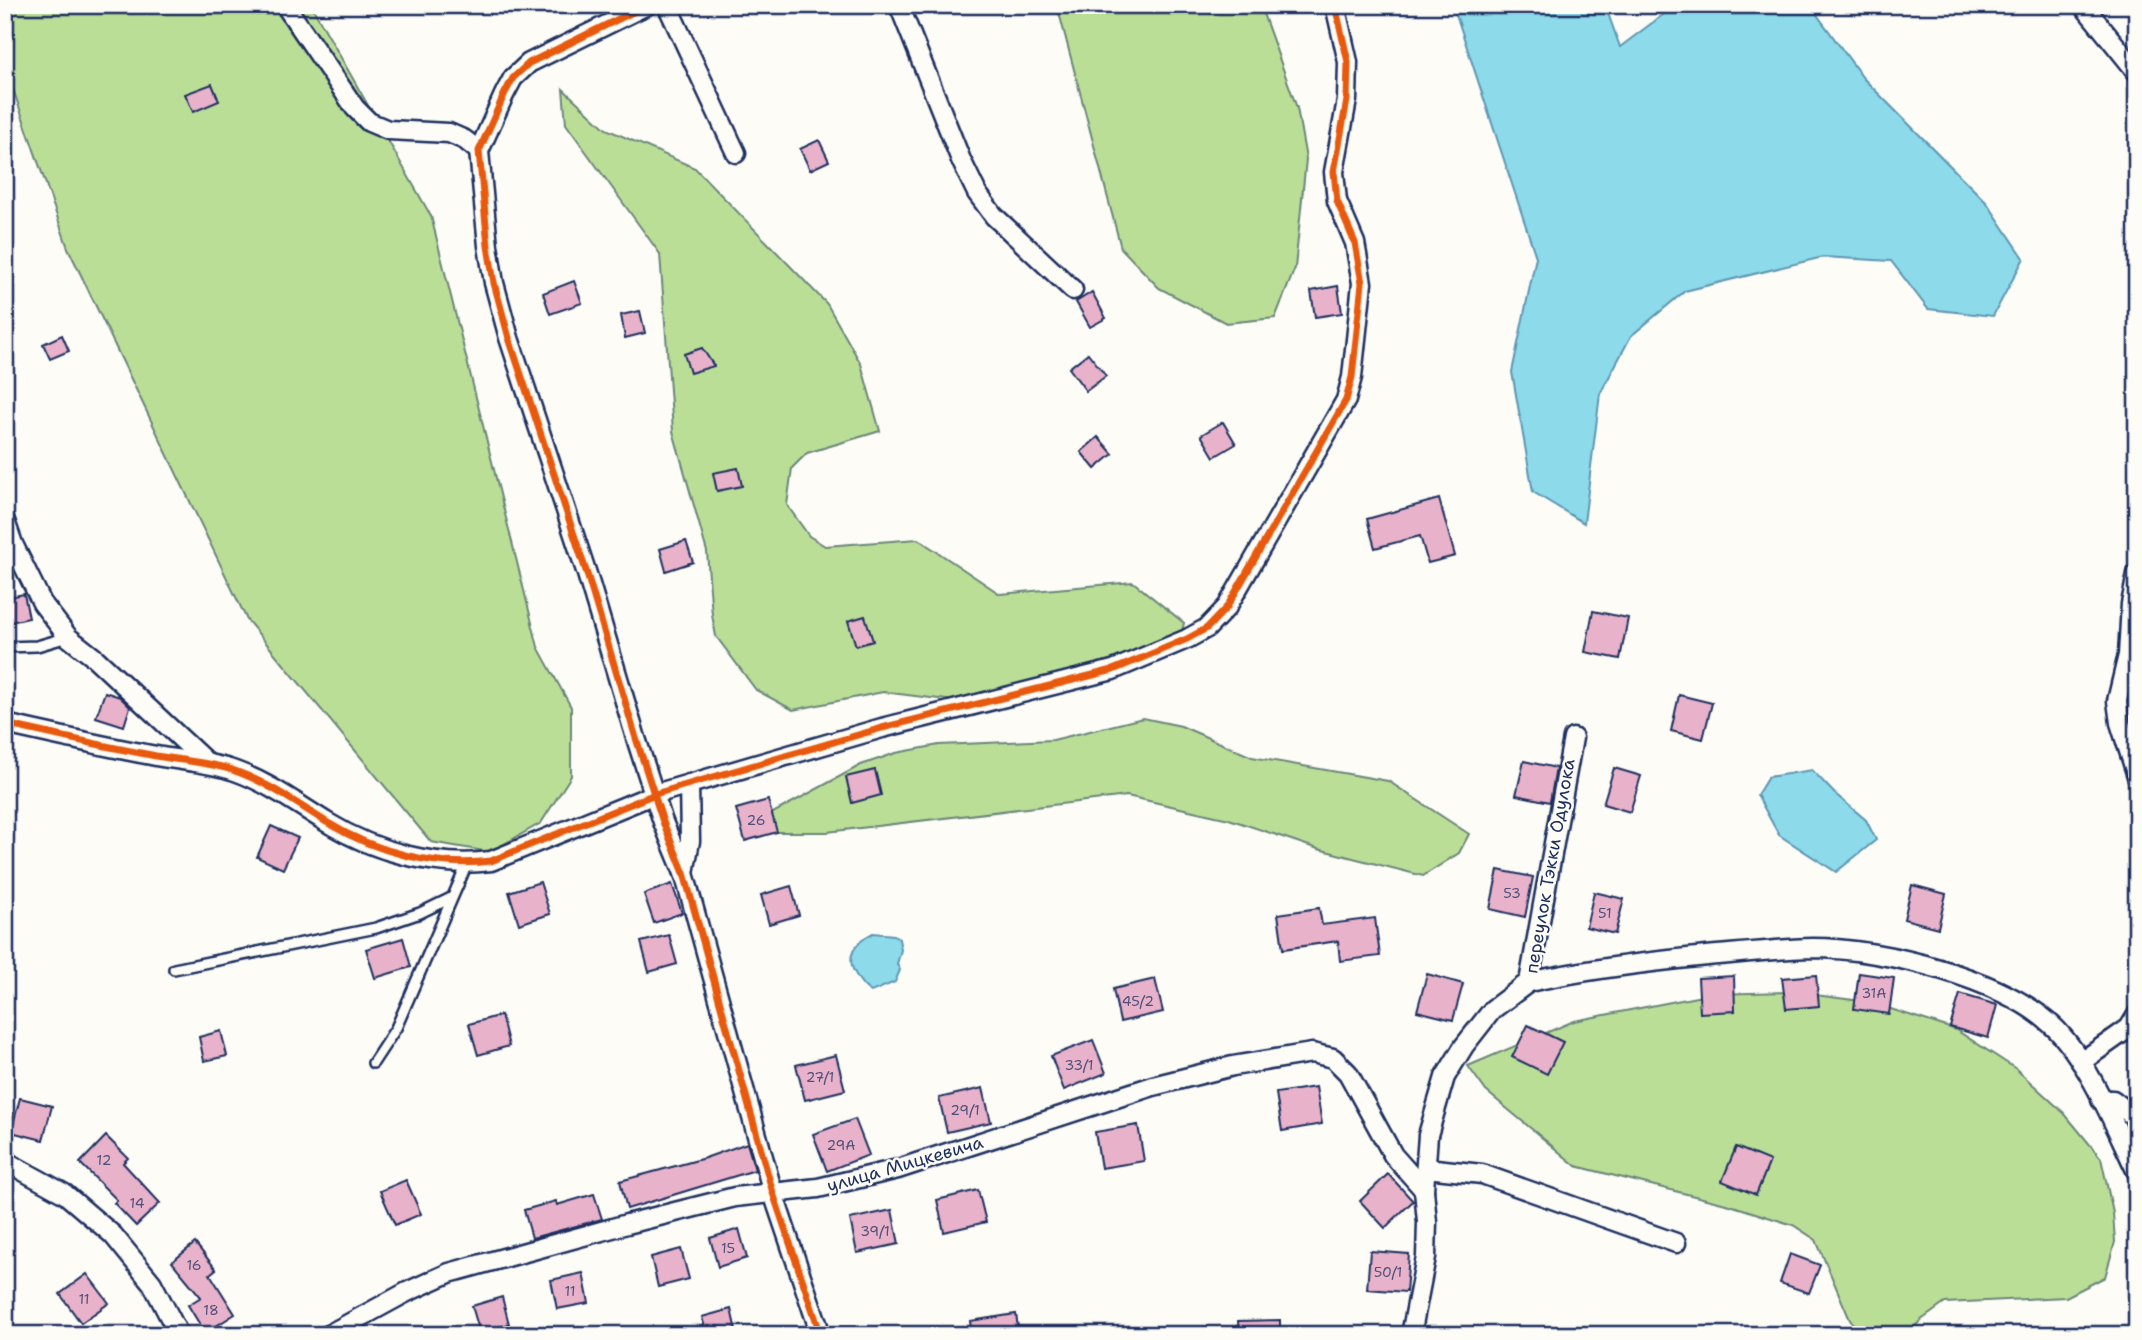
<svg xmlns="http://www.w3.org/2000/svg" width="2142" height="1340" viewBox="0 0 2142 1340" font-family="'Shantell Sans',sans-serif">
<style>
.green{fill:#bbde97;stroke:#6b867a;stroke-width:2}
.water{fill:#8cdaea;stroke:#5f96b2;stroke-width:2}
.building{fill:#e8b2ca;stroke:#1b2f5e;stroke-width:2}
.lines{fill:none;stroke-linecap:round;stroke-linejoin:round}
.lane-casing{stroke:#1b2f5e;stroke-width:14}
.street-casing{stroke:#1b2f5e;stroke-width:23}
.lane{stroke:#fdfcf7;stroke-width:9}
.street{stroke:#fdfcf7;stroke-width:18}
.cycleway-casing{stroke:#fdfcf7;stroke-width:11}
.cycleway{stroke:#e8590c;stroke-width:7}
.labels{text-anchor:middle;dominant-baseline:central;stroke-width:5;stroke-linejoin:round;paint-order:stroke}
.number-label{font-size:14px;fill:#4e5079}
.street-label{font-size:18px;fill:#1b2f5e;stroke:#fdfcf7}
</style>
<rect width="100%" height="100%" fill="#fdfcf7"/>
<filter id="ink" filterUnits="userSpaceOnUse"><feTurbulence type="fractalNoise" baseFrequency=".0143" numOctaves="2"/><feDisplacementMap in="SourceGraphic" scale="14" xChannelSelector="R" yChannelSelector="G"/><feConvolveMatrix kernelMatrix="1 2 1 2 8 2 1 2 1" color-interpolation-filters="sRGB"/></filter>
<g filter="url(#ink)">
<g class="green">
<path d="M5,5H311L431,216L538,647L571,707V776L541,823L490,852L431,842L247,620L68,248L5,66Z"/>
<path d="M1057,5H1260L1297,108L1306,159L1295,268L1275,318L1226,323L1159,288L1121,248Z"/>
<path d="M563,89L606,129L695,168L827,304L861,364L880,431L807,453L792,468L787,505L809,536L825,546L918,539L1000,594L1133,582L1184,623L1179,643L987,705L883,692L793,710L756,690L716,636L712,615L707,552L673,431L660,254L566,124Z"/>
<path d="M1143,718L1181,726L1252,757L1388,781L1469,834L1459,853L1423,876L1318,849L1229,819L1127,796L827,832H777L758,821L861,765L896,753L939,745L1053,740Z"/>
<path d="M1792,992L1869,1002L1956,1030L2016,1069L2064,1113L2101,1158L2113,1213L2115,1242L2105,1277L2066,1297L1945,1303L1920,1321L1907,1335H1862L1850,1320L1816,1240L1793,1225L1730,1205L1576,1166L1486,1091L1468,1066L1574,1021L1712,994Z"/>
</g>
<g class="water">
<path d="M1453,5H1605L1620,47L1676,5H1810L1863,78L1987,203L2024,258L1993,316L1928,309L1891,261L1823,257L1685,291L1631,336L1600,394L1584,523L1533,492L1512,372L1536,257Z"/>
<path d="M1812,770L1834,793L1866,820L1876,840L1836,872L1779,835L1757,795L1768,777Z"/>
<path d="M873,933L894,935L899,939L901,950L897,964L900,970L895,982L871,992C864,988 860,982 856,975C844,956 856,942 873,933Z"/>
</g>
<g class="building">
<path d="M212,84L219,101L193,112L185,94Z"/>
<path d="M819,140L829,161L810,170L800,149Z"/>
<path d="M574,281L582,303L550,314L543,293Z"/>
<path d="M1338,286L1342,313L1315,317L1311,291Z"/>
<path d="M1092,292L1106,318L1090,327L1076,302Z"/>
<path d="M640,311L645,333L625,338L621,315Z"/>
<path d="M62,335L69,351L50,359L43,344Z"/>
<path d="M702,348L714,366L690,373L684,354Z"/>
<path d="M1088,353L1106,376L1086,391L1069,368Z"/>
<path d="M1223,422L1236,444L1214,457L1201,435Z"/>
<path d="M1098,437L1113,454L1095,469L1081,452Z"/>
<path d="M738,468L742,486L717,491L713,473Z"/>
<path d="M1439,499L1455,556L1428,563L1420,536L1375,548L1367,519Z"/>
<path d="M686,541L693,562L666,571L660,549Z"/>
<path d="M24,594L29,618L10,622L5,598Z"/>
<path d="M1593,611L1628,618L1620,659L1585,652Z"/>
<path d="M865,616L873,641L856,646L848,621Z"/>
<path d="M105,692L120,697L130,707L124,726L96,717Z"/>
<path d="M1679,695L1712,703L1703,739L1671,731Z"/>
<path d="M1524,761L1556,768L1550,802L1516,795Z"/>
<path d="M1614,768L1641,776L1630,812L1603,804Z"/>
<path d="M875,770L881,795L852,803L846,777Z"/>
<path d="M768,800L777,832L745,841L736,809Z"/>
<path d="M271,826L298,838L283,869L257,857Z"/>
<path d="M1498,870L1533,877L1525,917L1490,909Z"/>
<path d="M540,882L550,914L519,924L509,892Z"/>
<path d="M672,884L682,913L654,923L644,894Z"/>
<path d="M1912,885L1946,894L1938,928L1904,919Z"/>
<path d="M791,886L799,915L769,924L761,895Z"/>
<path d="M1594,892L1624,899L1615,934L1586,927Z"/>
<path d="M1319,908L1322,925L1375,918L1380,956L1340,961L1338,941L1283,949L1278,914Z"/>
<path d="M669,935L677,964L649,972L641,942Z"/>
<path d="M403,938L411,967L375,978L366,949Z"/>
<path d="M1859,973L1894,978L1889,1014L1854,1009Z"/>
<path d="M1427,974L1463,984L1453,1020L1417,1011Z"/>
<path d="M1816,975L1819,1006L1786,1009L1782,978Z"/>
<path d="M1734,976L1735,1011L1700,1013L1698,978Z"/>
<path d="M1155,979L1163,1012L1120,1022L1113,989Z"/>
<path d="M1960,994L1997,1005L1988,1038L1950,1027Z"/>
<path d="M501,1015L509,1046L478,1055L469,1024Z"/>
<path d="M1528,1025L1563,1042L1547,1074L1512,1057Z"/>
<path d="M221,1031L227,1056L204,1061L199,1037Z"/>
<path d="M1093,1040L1106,1073L1064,1090L1051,1056Z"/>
<path d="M836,1055L845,1090L805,1100L796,1065Z"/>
<path d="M1316,1087L1322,1124L1282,1131L1276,1093Z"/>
<path d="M983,1088L991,1122L947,1132L939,1098Z"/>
<path d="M20,1098L52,1106L43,1140L11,1132Z"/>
<path d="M855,1119L869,1155L827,1171L813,1134Z"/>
<path d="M1138,1125L1144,1161L1101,1168L1095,1132Z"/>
<path d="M106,1136L128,1158L123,1163L160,1203L136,1226L114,1203L117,1200L80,1163Z"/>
<path d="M747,1143L755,1170L627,1209L620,1181L705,1158Z"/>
<path d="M1736,1147L1770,1161L1756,1195L1722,1181Z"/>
<path d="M1388,1174L1413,1201L1385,1228L1360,1201Z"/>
<path d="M406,1180L421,1214L395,1225L380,1191Z"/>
<path d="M978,1190L986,1222L944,1232L937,1200Z"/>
<path d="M594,1194L602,1219L532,1238L524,1210L556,1201L557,1205Z"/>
<path d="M892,1210L899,1244L857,1253L850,1219Z"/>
<path d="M739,1229L747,1258L718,1267L710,1238Z"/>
<path d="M195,1243L216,1269L210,1274L235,1314L205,1333L188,1305L201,1297L172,1262Z"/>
<path d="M681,1249L689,1279L658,1287L651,1257Z"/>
<path d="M1370,1251L1409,1254L1406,1292L1367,1289Z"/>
<path d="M1790,1254L1820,1265L1809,1293L1780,1283Z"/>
<path d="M583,1273L589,1303L557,1309L551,1280Z"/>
<path d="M87,1274L109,1303L81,1323L60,1294Z"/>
<path d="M502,1297L509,1324L480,1333L472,1306Z"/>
<path d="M731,1309L737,1335H707L702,1317Z"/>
<path d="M1016,1314L1019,1335H972L970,1321Z"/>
<path d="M1280,1320V1335H1239L1238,1321Z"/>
</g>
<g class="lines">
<g class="lane-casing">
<g id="lane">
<path d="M5,647L37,646L68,637"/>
<path d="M174,969L376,928L420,913L451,898"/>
<path d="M373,1063L396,1028L467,864"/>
</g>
</g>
<g class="street-casing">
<g id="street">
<path d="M285,5L355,108L369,122L388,130L449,133L465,140L479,151"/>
<path d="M647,5L529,63L513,78L504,95L479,151L488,246L494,283L509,338L587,574L635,735L663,822L684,873L773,1193L821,1335"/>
<path d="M667,5L736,153"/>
<path d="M899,5L961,160L977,193L994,216L1073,290"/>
<path d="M2083,5L2137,72"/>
<path d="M5,521L13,544L42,603L68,637L96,659L206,762"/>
<path d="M2137,574L2131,604L2128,655L2117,701L2120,723L2137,776"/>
<path d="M5,724C54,735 102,746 151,755C180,761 207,761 235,771C269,783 297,804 328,823C375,852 436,868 491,861L655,794L882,728L1113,670L1187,639L1207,628L1227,607L1346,400L1352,377L1362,283L1355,243L1337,201L1334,172L1347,100L1348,62L1335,5"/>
<path d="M684,873L690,841L689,784"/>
<path d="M1529,982C1587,969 1647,962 1707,956C1742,953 1778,949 1813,948C1882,948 2007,979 2056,1029C2090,1064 2115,1127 2137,1172"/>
<path d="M2081,1062L2129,1028L2137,1015"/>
<path d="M2101,1100H2113L2137,1119"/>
<path d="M5,1161L65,1194L113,1235L152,1283L179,1335"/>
<path d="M1426,1168L1482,1174L1676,1243"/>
<path d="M328,1335L407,1292L449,1273L627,1224L735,1197L818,1188L898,1169L1153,1086L1233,1066L1312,1053L1333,1058L1348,1073L1393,1155L1424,1190"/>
<path d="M1411,1335L1426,1257L1427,1222L1424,1190L1428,1135L1445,1077L1464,1046L1493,1009L1529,982L1573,738"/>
</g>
</g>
<use href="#lane" class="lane"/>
<use href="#street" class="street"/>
<g class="cycleway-casing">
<g id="cycleway">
<path d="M647,5L529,63L513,78L504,95L479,151L488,246L494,283L509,338L587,574L635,735L663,822L684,873L773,1193L821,1335"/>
<path d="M5,724C54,735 102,746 151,755C180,761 207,761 235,771C269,783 297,804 328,823C375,852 436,868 491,861L655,794L882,728L1113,670L1187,639L1207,628L1227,607L1346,400L1352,377L1362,283L1355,243L1337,201L1334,172L1347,100L1348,62L1335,5"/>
</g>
</g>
<use href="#cycleway" class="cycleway"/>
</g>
</g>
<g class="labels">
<g class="number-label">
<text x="756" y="820">26</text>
<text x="1512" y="893">53</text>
<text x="1605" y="913">51</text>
<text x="1874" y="993">31А</text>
<text x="1138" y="1001">45/2</text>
<text x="1079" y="1065">33/1</text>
<text x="820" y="1077">27/1</text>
<text x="965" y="1110">29/1</text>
<text x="841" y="1145">29А</text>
<text x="104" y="1160">12</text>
<text x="137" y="1203">14</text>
<text x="875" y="1231">39/1</text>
<text x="728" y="1248">15</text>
<text x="194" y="1265">16</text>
<text x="1388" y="1272">50/1</text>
<text x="570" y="1291">11</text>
<text x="84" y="1299">11</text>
<text x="211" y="1310">18</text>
</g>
<g class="street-label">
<text transform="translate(1550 866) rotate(-80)">переулок Тэкки Одулока</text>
<text transform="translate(905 1164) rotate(-16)">улица Мицкевича</text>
</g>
</g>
<rect width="2142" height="1340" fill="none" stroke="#fdfcf7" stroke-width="28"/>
<rect x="14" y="14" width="2114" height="1312" fill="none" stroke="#1b2f5e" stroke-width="2.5" filter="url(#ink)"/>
</svg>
